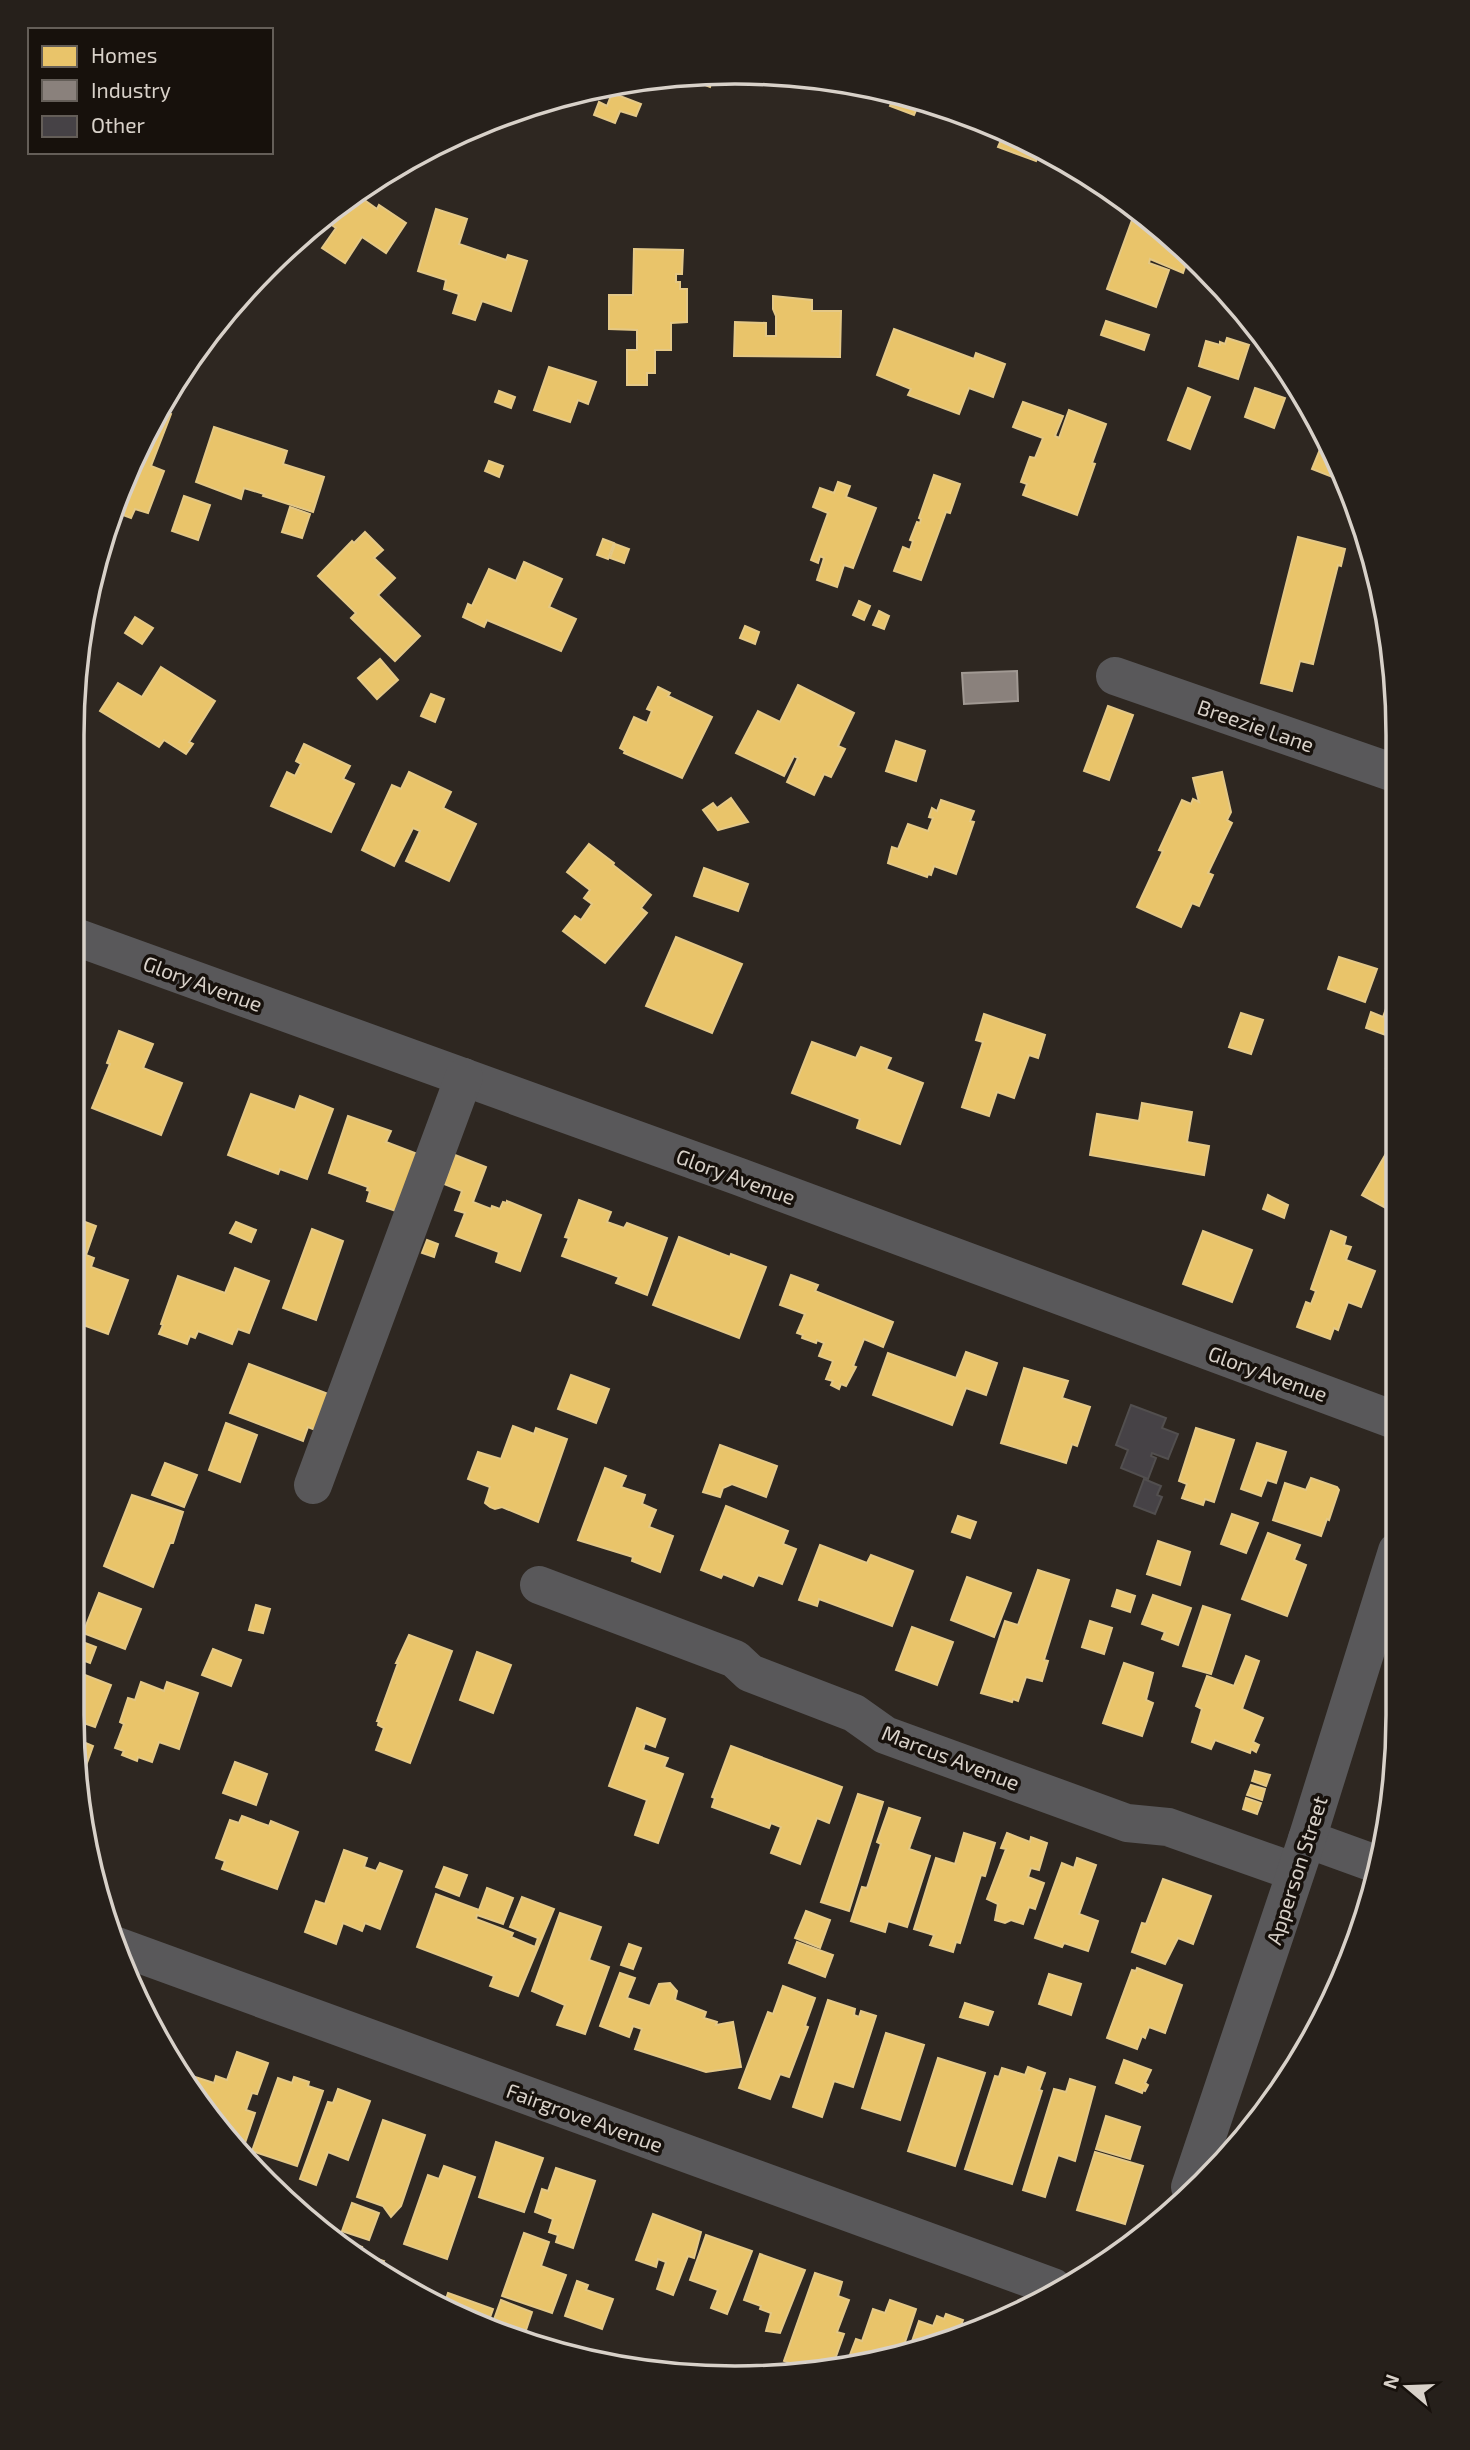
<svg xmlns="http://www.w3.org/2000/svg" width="1470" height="2450" viewBox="0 0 1470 2450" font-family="'Exo 2',sans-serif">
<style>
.homes{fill:#e9c46a;stroke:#e4c886;stroke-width:2}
.industry{fill:#8a817c;stroke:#a19993;stroke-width:2}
.building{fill:#464246;stroke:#524f4f;stroke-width:2}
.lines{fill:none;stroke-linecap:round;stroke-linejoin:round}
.minor{stroke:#59585a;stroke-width:38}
.labels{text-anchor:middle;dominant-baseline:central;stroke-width:7;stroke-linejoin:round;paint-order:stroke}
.street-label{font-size:21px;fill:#d8d1c9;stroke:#17110c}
.rim{fill:none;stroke:#d8d1c9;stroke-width:3.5}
</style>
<rect width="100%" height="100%" fill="#2e2721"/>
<g class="homes">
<path d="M714,74L710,87L697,82L700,75Z"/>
<path d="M612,93L641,104L636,116L620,111L615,123L594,115L599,102L607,106Z"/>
<path d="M895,94L920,101L914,115L890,106Z"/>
<path d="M1005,131L1040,150L1036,161L998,147Z"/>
<path d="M357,192L356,194L377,209L379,205L406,223L386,253L362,237L345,263L322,248L336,228L323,219Z"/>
<path d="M436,209L467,219L459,244L506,260L508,255L527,261L511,311L482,301L475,320L453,313L459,294L444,289L446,280L418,271Z"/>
<path d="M1135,212L1188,258L1183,273L1150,259L1149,263L1169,270L1156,307L1107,289Z"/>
<path d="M634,249L683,250L682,274H676V282H680V289H687V322L671,323V350H655V373H647V385H627V350H637V330L609,329V295H633Z"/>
<path d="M773,296L812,300V311H841L840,357L734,356L735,322L766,323V336H776V316L773,309Z"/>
<path d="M1106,321L1149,335L1144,350L1101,335Z"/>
<path d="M894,329L974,359L976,353L1005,364L993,397L969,388L959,414L908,395L911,389L877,375Z"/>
<path d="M1227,338L1249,345L1238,379L1199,366L1206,341L1220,345V342L1225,344Z"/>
<path d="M549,367L596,382L588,404L578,400L570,422L534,410Z"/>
<path d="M1188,388L1210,397L1190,449L1168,440Z"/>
<path d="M1255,388L1285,398L1274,428L1245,417Z"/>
<path d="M499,391L515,397L511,408L495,402Z"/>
<path d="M1023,402L1063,416L1055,436L1059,438L1069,410L1106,424L1092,463L1095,464L1077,515L1023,495L1027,484L1021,482L1030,457L1035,458L1043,438L1013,427Z"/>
<path d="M162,410L171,414L151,466L164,471L148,513L135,509L131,518L112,511Z"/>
<path d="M214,427L287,451L283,464L324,477L313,512L263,496L264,494L244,488L241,499L196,482Z"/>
<path d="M1327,443L1345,482L1312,469L1321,447L1325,449Z"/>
<path d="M489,461L503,466L499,477L485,471Z"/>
<path d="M934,475L960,484L950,513L946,512L921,580L894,571L903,547L910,550L913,541L910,540L917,522L920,523L921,519L919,518Z"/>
<path d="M838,482L850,486L846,497L876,508L853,568L844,565L837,587L817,580L824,558L820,556L818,563L811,560L828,513L813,507L820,488L834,493Z"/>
<path d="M184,496L210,505L198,540L172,531Z"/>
<path d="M290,507L310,514L302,538L282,532Z"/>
<path d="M365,532L383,550L374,558L395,578L378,595L420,636L395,661L351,618L356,613L318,576L352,541L354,543Z"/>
<path d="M1298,537L1345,549L1341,566L1338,565L1313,664L1300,661L1292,691L1261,683Z"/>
<path d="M603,539L614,543L608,559L597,555Z"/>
<path d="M615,544L629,549L624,563L610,558Z"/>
<path d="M524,562L562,579L549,607L576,619L561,651L487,620L484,627L463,617L468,604L472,606L489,569L516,581Z"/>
<path d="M859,601L870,606L864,620L853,615Z"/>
<path d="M879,611L889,616L884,629L873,625Z"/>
<path d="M135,617L153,628L142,644L125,633Z"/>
<path d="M745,626L759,632L755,644L740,638Z"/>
<path d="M380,659L398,680L377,699L358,678Z"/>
<path d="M161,667L215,701L189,742L193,744L186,754L164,740L159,747L100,711L118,683L142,697Z"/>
<path d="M798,685L854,713L838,746L845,749L831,777L824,774L814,795L787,782L798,758L794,756L784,776L736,753L758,711L780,722Z"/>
<path d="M658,687L670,693L668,696L712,717L682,778L624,753L625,751L620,748L634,717L647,723L652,711L647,709Z"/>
<path d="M431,694L444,699L435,722L421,716Z"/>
<path d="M1108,706L1133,715L1109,780L1084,771Z"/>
<path d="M896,741L925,751L916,781L886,771Z"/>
<path d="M304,744L350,766L343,779L354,784L331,832L271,806L287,772L295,776L301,764L296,761Z"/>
<path d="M409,772L451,792L443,808L476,824L449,881L406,861L420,831L413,828L394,866L362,850L392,785L401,789Z"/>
<path d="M1222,772L1231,812L1227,820L1232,823L1208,873L1213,875L1199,906L1192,903L1181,927L1137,907L1163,851L1159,850L1182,800L1191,804L1193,799L1199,802L1193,778Z"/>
<path d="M731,798L748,822L718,830L703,810L713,803L717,808Z"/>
<path d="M941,800L974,811L970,821L974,822L956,874L934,866L931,875L928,874L927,877L888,863L892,847L898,849L908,824L928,831L933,818L929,817L932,808L937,811Z"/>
<path d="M589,844L614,863L613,865L651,895L641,908L647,913L605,963L563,931L575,916L581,920L592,904L584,898L590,890L567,872Z"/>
<path d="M704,868L748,884L738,911L694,896Z"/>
<path d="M676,937L742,964L712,1033L646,1006Z"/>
<path d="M1339,957L1377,969L1365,1002L1328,989Z"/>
<path d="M1397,978V1039L1366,1028L1371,1012L1383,1017Z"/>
<path d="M1241,1013L1263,1020L1251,1054L1229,1047Z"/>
<path d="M984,1014L1045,1035L1038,1058L1029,1055L1014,1098L997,1092L989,1116L962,1107L983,1042L976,1040Z"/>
<path d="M119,1031L153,1044L143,1068L182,1083L161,1135L92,1108L110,1064L107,1063Z"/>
<path d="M812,1042L856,1058L861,1047L891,1058L886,1069L923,1083L900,1144L857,1128L860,1119L792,1093Z"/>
<path d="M1395,1067L1397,1088L1391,1089L1386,1069Z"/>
<path d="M251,1094L295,1110L300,1096L333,1109L307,1179L280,1169L278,1174L228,1155Z"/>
<path d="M1142,1103L1192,1112L1187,1142L1209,1146L1204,1175L1090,1155L1097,1114L1139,1121Z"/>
<path d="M348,1116L391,1131L386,1142L428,1158L396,1211L367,1201L370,1191L367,1190L368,1187L329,1173Z"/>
<path d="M1391,1145L1397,1149V1214L1362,1195Z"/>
<path d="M455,1155L486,1167L473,1202L491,1209L492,1206L500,1209L503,1202L507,1203V1201L541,1215L520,1271L496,1262L499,1252L456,1236L465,1213L455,1210L462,1191L444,1184Z"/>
<path d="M1268,1195L1288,1205L1284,1218L1263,1209Z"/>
<path d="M579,1200L611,1212L607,1222L624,1228L627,1223L667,1238L647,1295L616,1283L619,1277L562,1256L569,1238L565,1237Z"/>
<path d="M72,1217L96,1226L86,1255L94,1258L91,1267L128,1280L108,1334L72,1321Z"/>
<path d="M236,1222L256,1230L251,1242L230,1233Z"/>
<path d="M312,1229L343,1241L316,1320L283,1308Z"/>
<path d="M1203,1231L1252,1250L1232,1302L1183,1284Z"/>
<path d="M1331,1231L1346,1237L1344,1245L1351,1247L1346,1260L1375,1271L1361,1307L1348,1302L1338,1330L1334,1328L1330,1339L1297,1327L1306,1302L1311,1304L1316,1291L1311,1289Z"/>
<path d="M679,1237L730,1257L731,1254L766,1267L739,1338L653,1305Z"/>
<path d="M427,1240L438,1244L434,1257L422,1253Z"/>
<path d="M235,1268L269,1281L249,1333L238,1329L232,1344L198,1331L195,1338L190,1336L187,1344L159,1334L163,1325L161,1324L178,1276L225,1293Z"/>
<path d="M791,1275L818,1285L815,1291L893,1322L883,1347L864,1339L853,1366L856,1367L846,1386L841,1384L839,1389L831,1385L833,1381L826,1379L833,1361L819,1356L824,1343L817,1340L816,1343L802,1338L803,1335L797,1333L805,1314L780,1305Z"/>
<path d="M966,1352L997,1363L986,1395L966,1388L952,1425L873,1395L888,1353L956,1378Z"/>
<path d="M249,1364L339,1398L325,1434L308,1427L303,1441L230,1413Z"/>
<path d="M1024,1368L1068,1381L1062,1398L1090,1407L1077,1446L1072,1444L1066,1463L1001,1443Z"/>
<path d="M571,1375L609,1389L596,1423L558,1409Z"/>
<path d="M226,1423L257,1435L240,1482L209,1470Z"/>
<path d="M513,1426L534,1434L536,1428L567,1439L538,1522L502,1507L495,1509L490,1507L485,1503L490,1487L468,1479L478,1452L501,1459Z"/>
<path d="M1196,1428L1234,1440L1214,1502L1205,1499L1203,1505L1182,1498L1187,1484L1179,1481Z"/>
<path d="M1257,1443L1286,1452L1276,1483L1267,1480L1261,1496L1241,1489Z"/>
<path d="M720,1445L777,1466L766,1497L732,1484L723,1488L720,1497L703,1492Z"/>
<path d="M165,1463L197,1475L184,1507L152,1495Z"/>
<path d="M605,1468L626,1476L621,1487L645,1495L642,1504L656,1510L649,1527L673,1536L660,1572L632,1561L633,1557L578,1540Z"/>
<path d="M1311,1478L1337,1487L1339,1490L1329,1520L1327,1519L1321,1536L1273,1520L1285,1483L1306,1490Z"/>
<path d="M132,1495L183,1512L173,1543H170L153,1587L104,1566Z"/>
<path d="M726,1506L788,1531L783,1544L796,1549L782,1584L758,1575L753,1586L723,1574L721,1578L701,1570Z"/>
<path d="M1232,1514L1258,1523L1246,1553L1221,1544Z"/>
<path d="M958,1516L976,1522L970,1538L952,1532Z"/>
<path d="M1268,1533L1300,1545L1294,1560L1306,1565L1287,1616L1242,1599Z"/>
<path d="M1158,1541L1190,1552L1180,1585L1147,1574Z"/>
<path d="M820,1545L867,1563L871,1555L913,1571L892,1626L819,1599L817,1606L799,1600Z"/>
<path d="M1038,1570L1069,1580L1044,1660L1048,1661L1042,1681L1026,1677L1018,1701L1013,1699L1012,1702L981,1693L1005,1621L1018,1625Z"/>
<path d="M967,1577L1011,1593L994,1637L951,1620Z"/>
<path d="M1117,1590L1135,1596L1130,1612L1112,1606Z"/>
<path d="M99,1593L141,1609L125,1649L83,1633Z"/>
<path d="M1153,1595L1191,1608L1178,1645L1162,1639L1165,1632L1142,1624Z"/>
<path d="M256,1605L270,1609L263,1633L249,1630Z"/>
<path d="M1203,1606L1230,1615L1211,1674L1183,1666Z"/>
<path d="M1090,1621L1112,1628L1104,1654L1082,1647Z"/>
<path d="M912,1627L953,1642L937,1685L896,1670Z"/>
<path d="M409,1635L452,1651L410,1763L376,1750L384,1728L378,1725L379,1721H377L398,1663H396Z"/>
<path d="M72,1638L96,1647L90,1663L72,1656Z"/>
<path d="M213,1649L241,1660L231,1686L202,1675Z"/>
<path d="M477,1652L511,1665L493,1713L460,1700Z"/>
<path d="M1246,1656L1259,1661L1242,1709L1263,1718L1253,1742L1259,1745L1256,1752L1251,1749L1250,1753L1215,1740L1211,1749L1192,1742L1202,1709L1196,1706L1207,1676L1234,1686Z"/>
<path d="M1124,1663L1153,1673L1146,1700L1153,1703L1142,1736L1103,1723Z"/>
<path d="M72,1670L111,1685L95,1727L72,1719Z"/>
<path d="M141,1682L164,1691L167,1682L198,1693L179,1749L159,1742L152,1762L138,1757L137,1761L122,1755L124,1751L115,1748L124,1724L120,1722L128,1698L135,1700Z"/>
<path d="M637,1708L665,1719L655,1747L645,1743L643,1750L668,1758L664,1767L683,1774L658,1843L635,1835L647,1800L609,1786Z"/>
<path d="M76,1739L93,1746L82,1777Z"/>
<path d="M731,1746L842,1787L829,1823L817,1818L800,1864L771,1853L781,1827L771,1823L769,1828L712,1807L715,1798L712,1797Z"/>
<path d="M235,1762L267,1774L256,1805L223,1793Z"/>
<path d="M1255,1771L1270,1775L1266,1786L1252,1781Z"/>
<path d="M1251,1785L1265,1789L1262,1800L1247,1795Z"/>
<path d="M858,1794L883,1802L849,1911L821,1902Z"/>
<path d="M1246,1798L1261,1803L1257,1814L1243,1809Z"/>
<path d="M889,1808L920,1818L909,1849L930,1856L907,1927L888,1921L885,1932L851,1921L862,1887L867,1888L881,1844L877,1842Z"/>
<path d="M242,1816L269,1826L271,1821L298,1832L277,1889L222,1869L225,1861L216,1858L230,1820L239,1823Z"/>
<path d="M964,1833L995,1843L985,1876L981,1875L960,1943L956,1942L953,1952L930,1945L934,1935L914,1929L936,1858L955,1864Z"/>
<path d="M1007,1833L1030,1842L1031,1837L1047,1843L1039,1870L1031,1868L1028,1877L1044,1883L1035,1909L1029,1907L1023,1924L1011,1920L1005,1923L995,1920L998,1904L987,1899L1006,1849L1001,1848Z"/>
<path d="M344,1850L367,1858L364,1867L376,1871L380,1863L402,1871L380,1929L365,1923L362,1931L343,1923L336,1944L305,1932L316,1901L325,1904Z"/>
<path d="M1077,1858L1096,1865L1079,1914L1098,1921L1088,1951L1064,1943L1062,1947L1035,1938L1062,1863L1074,1868Z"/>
<path d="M444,1867L467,1875L459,1896L436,1887Z"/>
<path d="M1163,1879L1211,1896L1193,1944L1178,1938L1165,1964L1132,1952L1142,1923L1146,1924Z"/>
<path d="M487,1888L513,1898L503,1924L477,1915L476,1919L513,1933L511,1937L535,1947L538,1938L510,1927L522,1897L554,1909L518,1996L490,1986L494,1976L417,1947L436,1894L479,1910Z"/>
<path d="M806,1911L830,1920L820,1948L795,1938Z"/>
<path d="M1356,1911L1366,1915L1363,1929L1352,1951L1343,1948Z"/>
<path d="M560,1913L601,1927L589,1960L609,1967L585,2034L557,2025L565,2005L532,1991Z"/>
<path d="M797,1942L833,1955L825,1977L789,1963Z"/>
<path d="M629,1944L641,1948L633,1969L621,1965Z"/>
<path d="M1337,1961L1346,1964L1329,1997L1325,1995Z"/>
<path d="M1137,1968L1182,1985L1165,2033L1149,2027L1145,2038L1142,2036L1137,2049L1107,2038L1132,1970L1136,1971Z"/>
<path d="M620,1973L635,1978L627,1998L650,2006L659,1984L670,1983L677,1991L675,2000L706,2012L704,2018L717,2022L716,2025L733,2022L741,2067L706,2072L635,2049L642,2029L633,2026L629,2037L600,2026Z"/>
<path d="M1049,1974L1081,1984L1071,2015L1039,2004Z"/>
<path d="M783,1986L815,1998L805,2026L808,2027L789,2077L780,2074L770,2099L739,2088L768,2012L773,2014Z"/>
<path d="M828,2000L855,2009L854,2015L859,2017L861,2011L876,2016L853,2087L834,2081L822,2117L793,2107Z"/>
<path d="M965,2003L993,2012L988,2025L960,2017Z"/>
<path d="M886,2033L924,2045L900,2120L862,2108Z"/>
<path d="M237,2052L268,2063L257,2094L252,2093L246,2110L255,2113L244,2146L234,2142L209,2118L189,2083L192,2076L214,2083L216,2076L227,2080Z"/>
<path d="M938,2058L985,2073L955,2166L908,2151Z"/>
<path d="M1124,2060L1151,2070L1145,2083L1148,2085L1145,2091L1143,2090L1142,2093L1116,2083Z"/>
<path d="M1028,2067L1045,2073L1039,2090L1042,2091L1012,2184L965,2169L995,2076L999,2077L1002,2068L1025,2075Z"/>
<path d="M294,2077L309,2082L308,2086L323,2091L297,2166L252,2151L278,2078L292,2083Z"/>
<path d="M1070,2079L1095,2087L1075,2161L1058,2155L1045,2197L1023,2190L1054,2089L1066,2092Z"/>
<path d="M338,2089L370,2101L348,2160L328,2152L316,2185L300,2179L328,2102L333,2103Z"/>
<path d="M1106,2116L1140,2127L1130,2159L1096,2149Z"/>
<path d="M383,2120L425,2135L401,2206L391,2217L383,2206L357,2197Z"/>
<path d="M496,2142L543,2158L524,2212L479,2197Z"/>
<path d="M1095,2152L1143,2166L1125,2224L1077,2210Z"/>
<path d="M444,2166L475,2177L447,2259L404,2244L428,2175L439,2179Z"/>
<path d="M556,2168L595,2181L573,2248L556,2242L558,2235L549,2232L553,2219L535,2212L542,2189L548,2191Z"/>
<path d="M352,2203L379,2213L369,2240L342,2231Z"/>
<path d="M653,2214L701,2232L694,2258L688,2256L673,2295L657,2289L666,2262L658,2259L656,2267L636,2260Z"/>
<path d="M524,2233L549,2242L541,2266L566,2275L552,2313L502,2296Z"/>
<path d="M706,2235L752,2251L727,2314L711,2308L718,2290L690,2280Z"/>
<path d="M339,2240L362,2247L360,2253L384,2261L379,2273L366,2266Z"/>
<path d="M760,2254L805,2270L780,2333L766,2331L771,2313L760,2309L761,2306L744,2300Z"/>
<path d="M815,2273L842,2282L838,2296L849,2300L837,2332L844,2334L834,2362L801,2367L784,2361Z"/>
<path d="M577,2281L588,2285L586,2290L613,2299L602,2329L565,2316Z"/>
<path d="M448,2293L493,2309L487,2326L444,2305Z"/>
<path d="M501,2300L532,2312L524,2336L492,2325Z"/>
<path d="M890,2300L916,2309L902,2351L848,2360L856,2339L862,2341L873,2309L885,2313Z"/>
<path d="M946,2314L963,2320L961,2325L973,2330L948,2343L909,2350L919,2321L933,2326L937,2316L944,2319Z"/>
</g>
<path class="industry" d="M1017,671L1018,701L964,704L962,673Z"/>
<g class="building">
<path d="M1131,1405L1166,1418L1162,1428L1178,1434L1168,1459L1152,1453L1151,1456L1156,1458L1148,1479L1121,1468L1128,1450L1116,1445Z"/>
<path d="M1144,1479L1161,1486L1157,1495L1162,1497L1155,1514L1134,1506Z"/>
</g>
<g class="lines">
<g class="minor">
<path d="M1115,676L1397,774"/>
<path d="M73,936L740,1177L1397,1421"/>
<path d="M313,1485L464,1077"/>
<path d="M539,1585L735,1659L750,1673L854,1713L885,1735L1127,1823L1168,1827L1295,1872"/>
<path d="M1307,1839L1376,1864"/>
<path d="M117,1946L1053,2287"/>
<path d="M1190,2187L1307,1839L1397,1551"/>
</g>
</g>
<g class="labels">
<g class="street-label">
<text transform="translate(1256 725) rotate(19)">Breezie Lane</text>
<text transform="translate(203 983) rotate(20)">Glory Avenue</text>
<text transform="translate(736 1176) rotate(20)">Glory Avenue</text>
<text transform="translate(1268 1373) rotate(20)">Glory Avenue</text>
<text transform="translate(951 1757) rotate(21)">Marcus Avenue</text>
<text transform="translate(1296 1870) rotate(-72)">Apperson Street</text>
<text transform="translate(585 2117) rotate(20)">Fairgrove Avenue</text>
</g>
</g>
<path d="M0 0H1470V2450H0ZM735 84H735A651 651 0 0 1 1386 735V1715A651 651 0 0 1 735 2366H735A651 651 0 0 1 84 1715V735A651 651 0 0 1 735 84Z" fill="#26201b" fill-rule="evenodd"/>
<path class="rim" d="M735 84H735A651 651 0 0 1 1386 735V1715A651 651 0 0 1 735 2366H735A651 651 0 0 1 84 1715V735A651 651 0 0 1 735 84Z"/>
<rect x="28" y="28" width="245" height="126" fill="#17110c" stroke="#645e58" stroke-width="2"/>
<rect x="42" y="46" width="35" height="21" fill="#e9c46a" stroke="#645e58" stroke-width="2"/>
<text x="91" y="63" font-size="21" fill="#d8d1c9">Homes</text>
<rect x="42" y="80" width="35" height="21" fill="#8a817c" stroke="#645e58" stroke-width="2"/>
<text x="91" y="98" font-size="21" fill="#d8d1c9">Industry</text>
<rect x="42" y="116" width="35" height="21" fill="#464246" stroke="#645e58" stroke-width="2"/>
<text x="91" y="133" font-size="21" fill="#d8d1c9">Other</text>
<g transform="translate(1407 2387) rotate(289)" stroke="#17110c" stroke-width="5" paint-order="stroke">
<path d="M0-5L12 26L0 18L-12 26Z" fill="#d8d1c9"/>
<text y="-10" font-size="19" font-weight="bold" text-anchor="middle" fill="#d8d1c9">N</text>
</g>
</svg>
